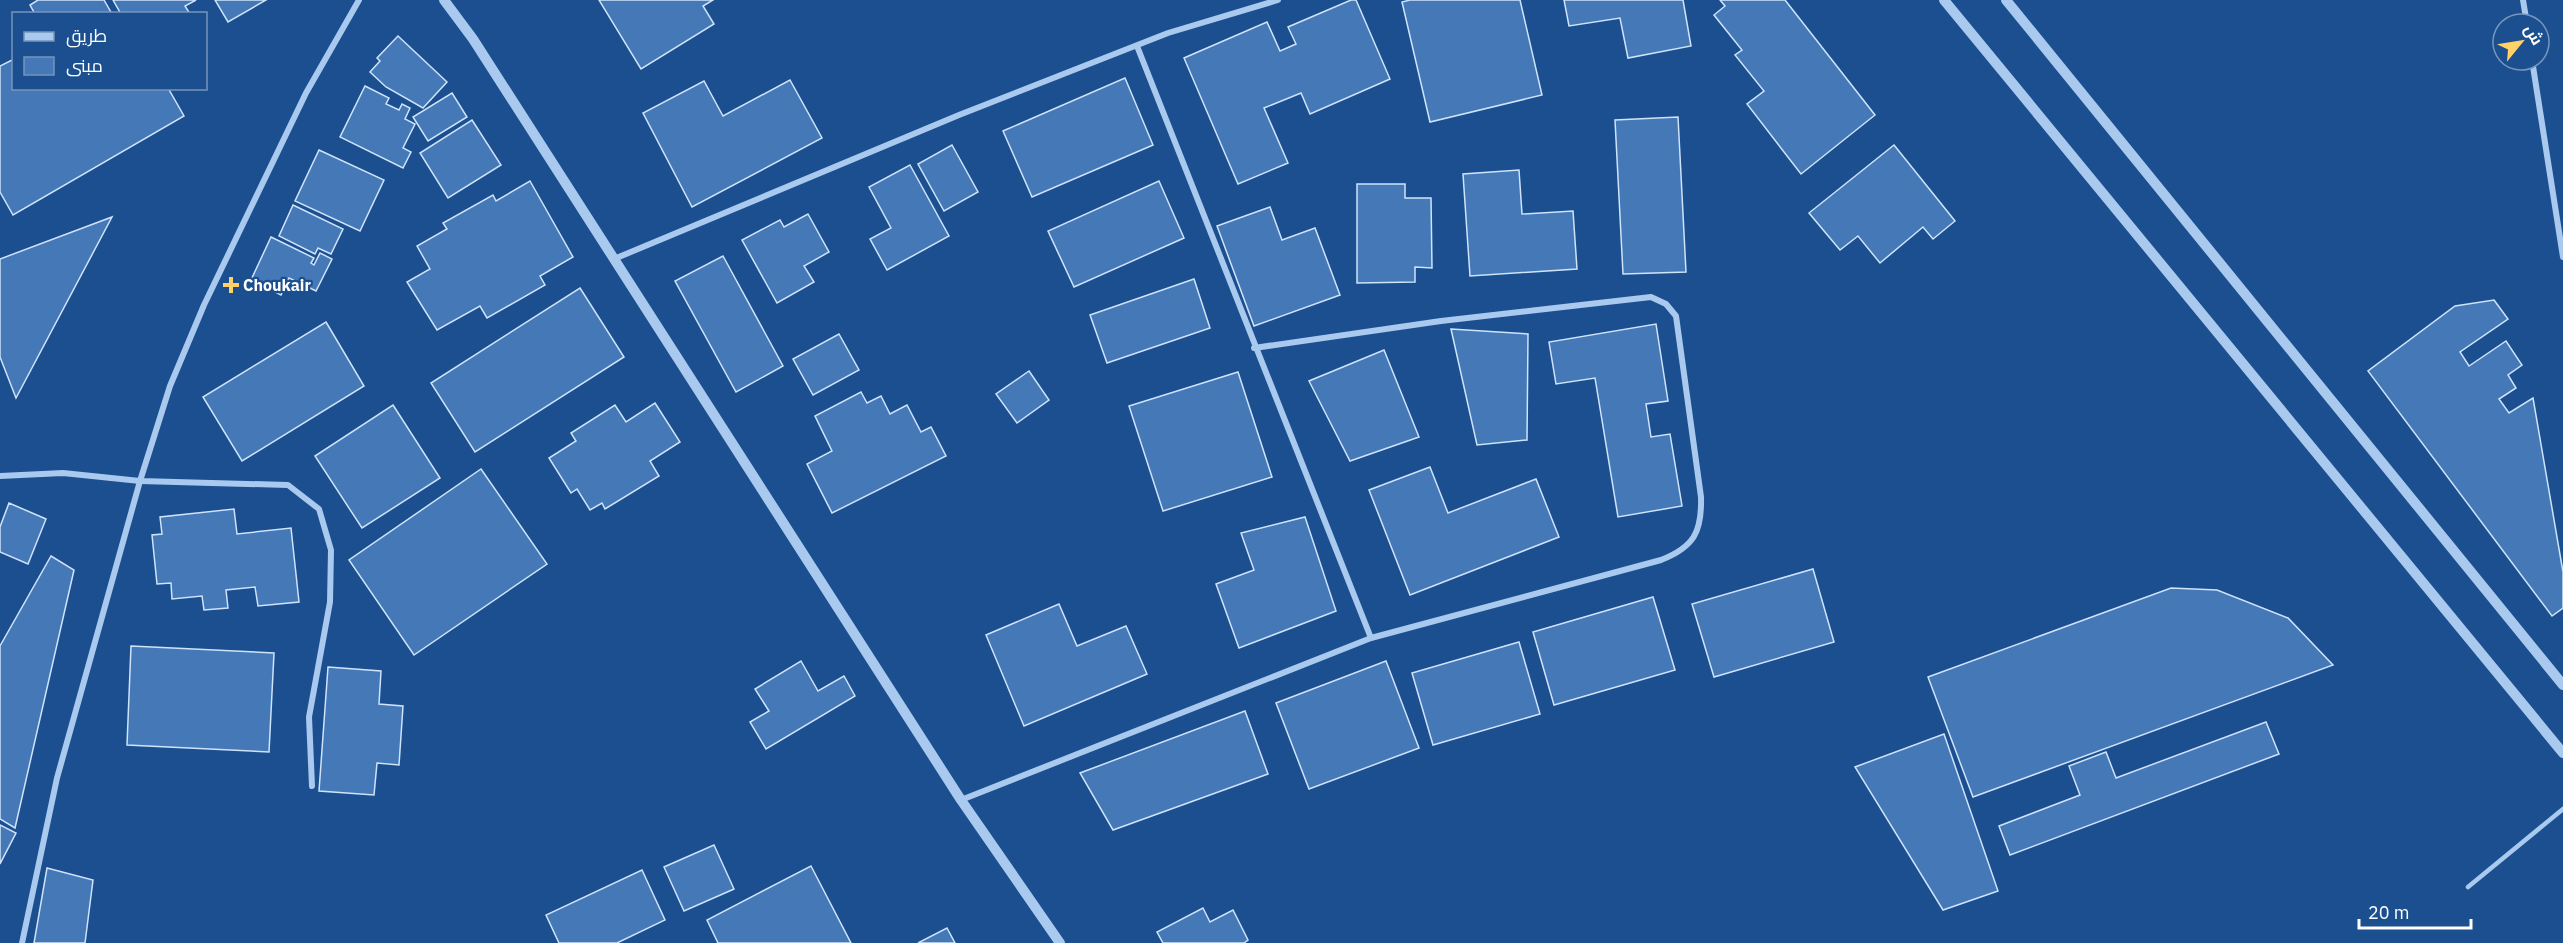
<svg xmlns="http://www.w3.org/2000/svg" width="2563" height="943" viewBox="0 0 2563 943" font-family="'IBM Plex Sans',Cairo,sans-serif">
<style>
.building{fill:#4478b7;stroke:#cfe3fa;stroke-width:1.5}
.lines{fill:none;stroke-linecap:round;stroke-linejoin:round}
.service{stroke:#a9c9ee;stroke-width:4.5}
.minor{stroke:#a9c9ee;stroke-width:6}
.tertiary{stroke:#a9c9ee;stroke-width:10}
.poi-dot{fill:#ffd166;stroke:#1b4f8f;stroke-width:2}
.labels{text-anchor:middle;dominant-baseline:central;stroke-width:4.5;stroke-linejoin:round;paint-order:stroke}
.poi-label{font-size:16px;font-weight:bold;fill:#fff;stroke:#1b4f8f;text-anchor:start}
</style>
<rect width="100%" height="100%" fill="#1b4f8f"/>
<g class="building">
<path d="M38,0H104L112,14H35L30,5Z"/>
<path d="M113,0H196L185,6L190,14H121Z"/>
<path d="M215,0H266L228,22Z"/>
<path d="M599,0H713L703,6L714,24L641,69Z"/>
<path d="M1351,0H1356L1390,79L1310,114L1301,93L1264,108L1288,163L1238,184L1184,58L1267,22L1280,51L1296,44L1288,27Z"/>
<path d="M1410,0H1520L1542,95L1430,122L1402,2Z"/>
<path d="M1564,0H1683L1691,46L1628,58L1620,18L1569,26Z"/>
<path d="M1720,0H1785L1875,115L1801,174L1747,104L1764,91L1735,55L1742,50L1714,15L1725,6Z"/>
<path d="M398,36L447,82L423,108L386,87L370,72L380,61L377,58Z"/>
<path d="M14,59V88H168L184,116L13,215L0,192V66Z"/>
<path d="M1125,78L1153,145L1032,197L1003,131Z"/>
<path d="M790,80L822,138L692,207L643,113L704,81L723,116Z"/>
<path d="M365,86L389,98L386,104L399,110L402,104L410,108L405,119L415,124L403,148L411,152L403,168L340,137Z"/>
<path d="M452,93L467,117L428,141L413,117Z"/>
<path d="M1678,117L1686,272L1623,274L1615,120Z"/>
<path d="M472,120L501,165L448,198L420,153Z"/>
<path d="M952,145L978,192L944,211L918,164Z"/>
<path d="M1894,145L1955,221L1933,239L1923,227L1880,263L1858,236L1840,250L1809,213Z"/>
<path d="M319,150L384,180L360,231L295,201Z"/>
<path d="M910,165L949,236L887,270L870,239L891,228L869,187Z"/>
<path d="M1519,170L1522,214L1573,211L1577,269L1470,276L1463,174Z"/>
<path d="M530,181L573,257L540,276L545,285L487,318L480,306L437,330L407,282L430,269L417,246L447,229L443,223L493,195L496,201Z"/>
<path d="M1159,181L1184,238L1074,287L1048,231Z"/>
<path d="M1357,184H1405V198H1431L1432,268L1415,267V282L1357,283Z"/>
<path d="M293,205L343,229L331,254L318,248L315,254L279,236Z"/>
<path d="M1270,207L1282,240L1315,228L1340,295L1254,326L1217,226Z"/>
<path d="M808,214L829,252L804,266L814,282L777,303L742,240L780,220L784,227Z"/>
<path d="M112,217L16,398L0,357V259Z"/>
<path d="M271,237L314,258L311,263L314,265L320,253L332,259L316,291L289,278L281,295L251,280Z"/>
<path d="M723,256L783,366L736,392L675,281Z"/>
<path d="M1194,279L1210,328L1107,363L1090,315Z"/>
<path d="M580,288L624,357L475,452L431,383Z"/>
<path d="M2494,300L2508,319L2460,352L2469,366L2506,341L2522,365L2508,375L2516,388L2499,399L2509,413L2533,398L2563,572V608L2552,616L2368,371L2455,306Z"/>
<path d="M326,322L364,386L242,461L203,397Z"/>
<path d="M1656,324L1668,401L1646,404L1651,437L1670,434L1682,506L1618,517L1595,378L1556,384L1549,342Z"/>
<path d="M1451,329L1528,334L1527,440L1477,445Z"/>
<path d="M839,334L859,370L813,395L793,359Z"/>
<path d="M1384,350L1419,437L1350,461L1309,381Z"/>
<path d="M1029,371L1049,400L1017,423L996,394Z"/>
<path d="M1238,372L1272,477L1163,511L1129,406Z"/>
<path d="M861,392L867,403L881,396L890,414L907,405L921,432L931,427L946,456L832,513L807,464L832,451L815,416Z"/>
<path d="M655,403L680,442L650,461L659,476L605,509L602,503L590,510L577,489L571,493L549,458L576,441L571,433L615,405L626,422Z"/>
<path d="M393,405L440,478L362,528L315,456Z"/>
<path d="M1430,467L1448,513L1536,479L1559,537L1410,595L1369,490Z"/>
<path d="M481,469L547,564L414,655L349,560Z"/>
<path d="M9,503L46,519L28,564L0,552V527Z"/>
<path d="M234,509L237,534L291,528L299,602L258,606L255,587L226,590L228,608L204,610L202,596L172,599L171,583L157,584L152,535L162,534L160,517Z"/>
<path d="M1305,517L1336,611L1239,648L1216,584L1254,570L1241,533Z"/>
<path d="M51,556L74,570L15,828L0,819V646Z"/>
<path d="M1813,569L1834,642L1714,677L1692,604Z"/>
<path d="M2171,588L2217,590L2288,618L2333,665L1973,797L1928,677Z"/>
<path d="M1653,597L1675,670L1554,705L1533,632Z"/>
<path d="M1059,604L1077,646L1126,626L1147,674L1024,726L986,635Z"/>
<path d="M1519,642L1540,714L1433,745L1412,673Z"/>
<path d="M131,646L274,653L269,752L127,745Z"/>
<path d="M801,661L818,691L844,676L855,696L766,749L750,722L769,711L755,689Z"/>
<path d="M1386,661L1419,748L1309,789L1276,703Z"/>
<path d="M328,667L381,671L379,704L403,706L399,765L377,763L374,795L319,791Z"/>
<path d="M1245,711L1268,774L1113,830L1080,773Z"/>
<path d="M2266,722L2279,754L2010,855L1999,826L2080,795L2069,766L2106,752L2116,778Z"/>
<path d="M1944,734L1998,891L1943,910L1855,767Z"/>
<path d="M0,825L16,833L0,864Z"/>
<path d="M714,845L734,889L684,911L664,867Z"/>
<path d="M811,866L851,943H718L707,920Z"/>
<path d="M47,868L93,880L85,943H34Z"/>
<path d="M642,870L665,920L617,943H559L546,915Z"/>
<path d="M1203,908L1210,922L1233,910L1248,940L1244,943H1163L1157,932Z"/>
<path d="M947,928L955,943H918Z"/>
</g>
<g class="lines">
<path class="service" d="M2468,887L2563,809"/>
<g class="minor">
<path d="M2523,0L2527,24"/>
<path d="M1137,46L1371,638"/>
<path d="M2532,60L2563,257"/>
<path d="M614,259L959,115L1168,33L1278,0"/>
<path d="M0,476L63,473L140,481L288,485L319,509L331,550L330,602L309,717L312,786"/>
<path d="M961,800L1371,638L1661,560C1694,547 1702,532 1701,497L1676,316L1666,304L1651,297L1441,321L1254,348"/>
<path d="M22,943L57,778L140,481L170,386L204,305L306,93L359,0"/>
</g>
<g class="tertiary">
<path d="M444,0L473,39L961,800L1060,943"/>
<path d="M1944,0L2563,753"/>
<path d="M2006,0L2563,685"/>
</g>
</g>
<path class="poi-dot" d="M228 276h6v6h6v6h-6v6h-6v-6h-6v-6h6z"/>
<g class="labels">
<g class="poi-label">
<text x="243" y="285">Choukair</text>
</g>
</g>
<rect x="12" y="12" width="195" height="78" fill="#1b4f8f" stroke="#7695bc" stroke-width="1.5"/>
<rect x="24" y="32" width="30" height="9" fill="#a9c9ee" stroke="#7695bc" stroke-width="1.5"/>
<text x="66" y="42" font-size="18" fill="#ffffff">طريق</text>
<rect x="24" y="57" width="30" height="18" fill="#4478b7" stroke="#7695bc" stroke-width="1.5"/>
<text x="66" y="72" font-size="18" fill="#ffffff">مبنى</text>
<g transform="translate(2521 42) rotate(60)"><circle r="28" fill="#1b4f8f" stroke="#7695bc" stroke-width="1.5"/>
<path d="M0-4.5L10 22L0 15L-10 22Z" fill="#ffd166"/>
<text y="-9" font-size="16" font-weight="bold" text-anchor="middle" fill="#ffffff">ش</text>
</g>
<path d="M2359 919v9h112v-9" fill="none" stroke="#ffffff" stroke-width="3"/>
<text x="2368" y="919" font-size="18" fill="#ffffff" stroke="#1b4f8f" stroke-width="4.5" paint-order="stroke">20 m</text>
</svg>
